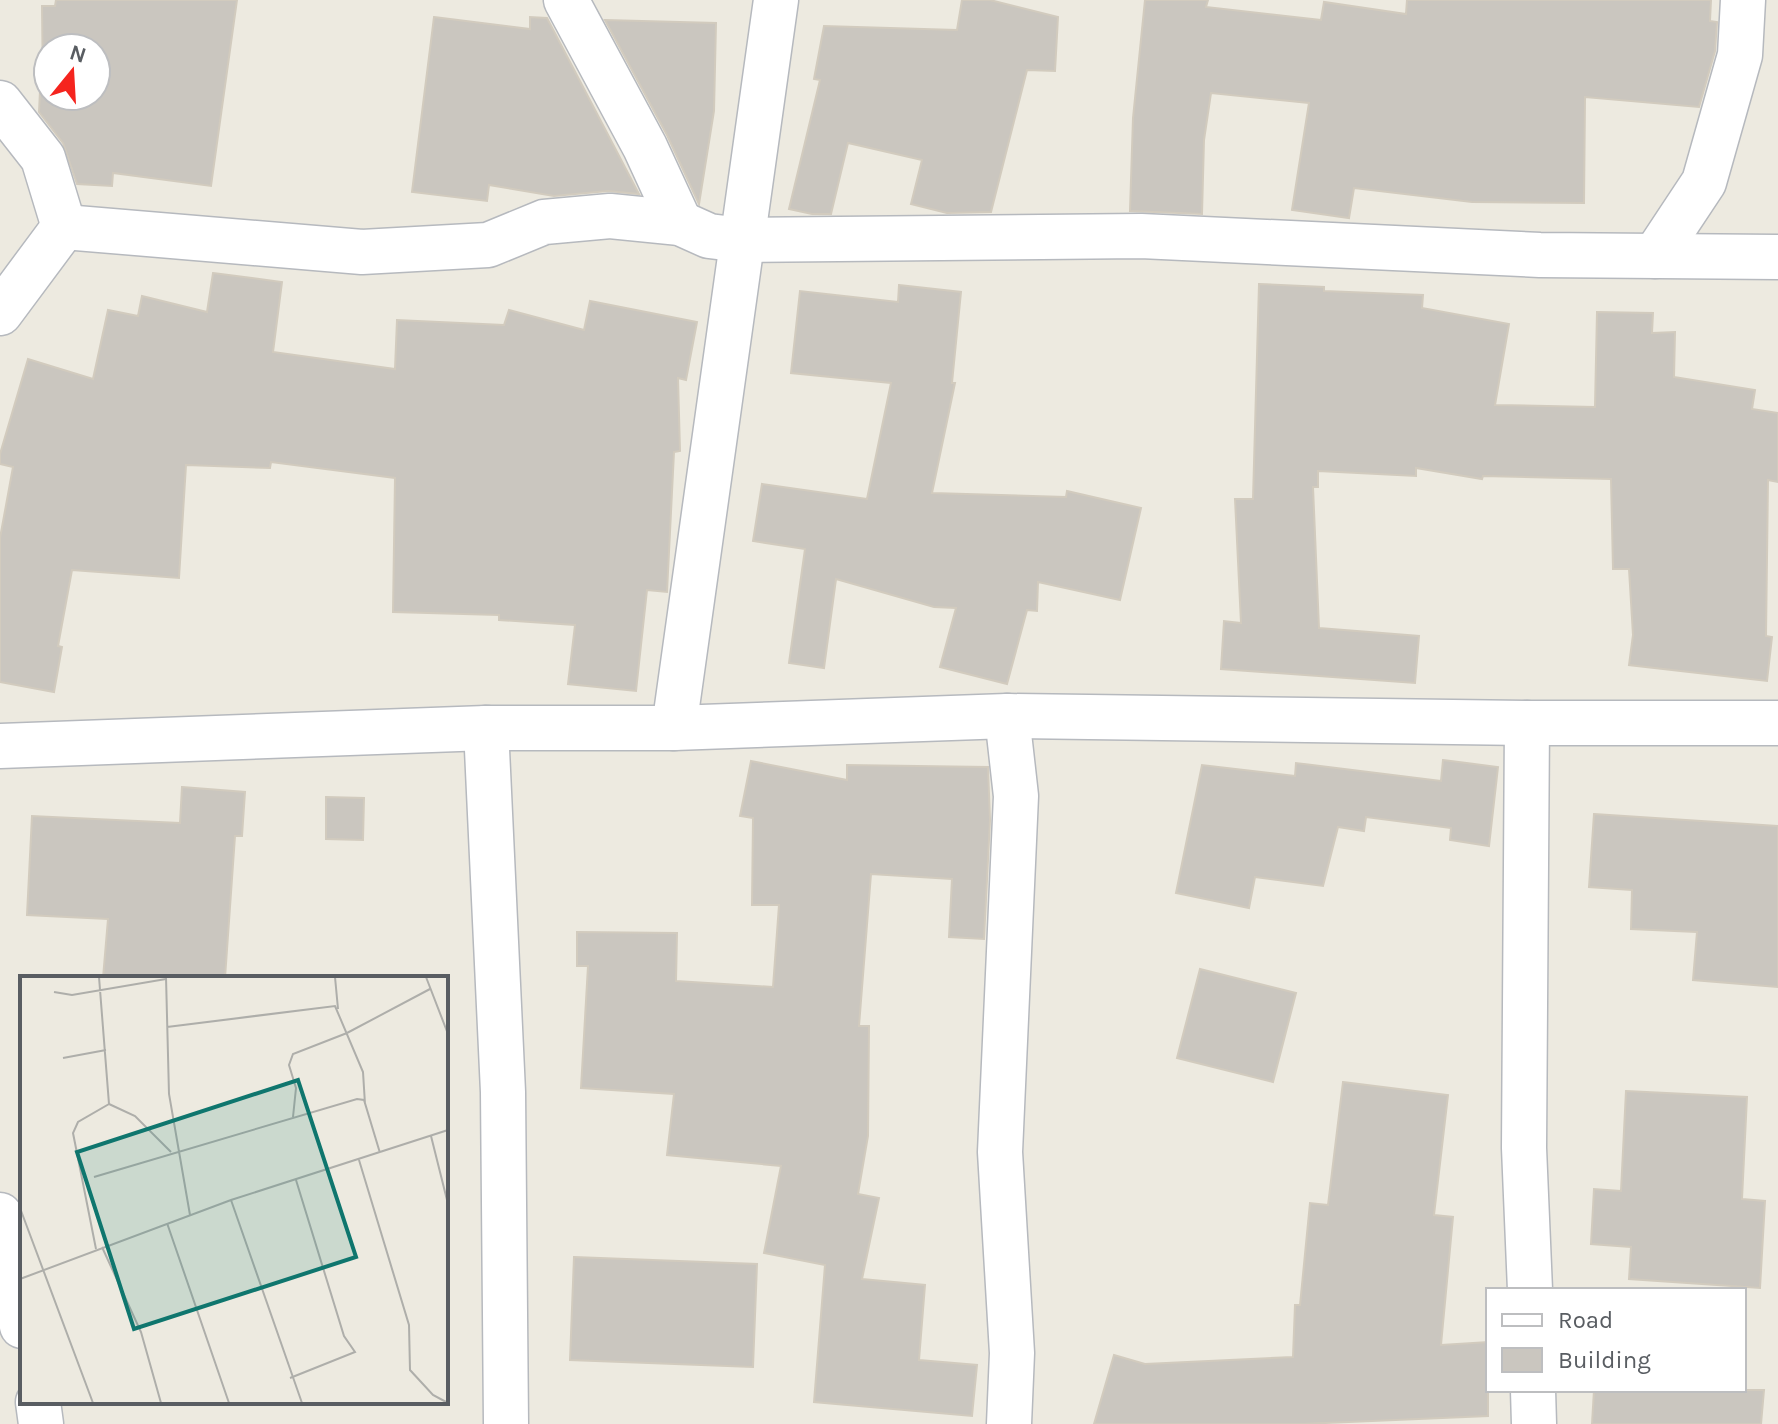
<svg xmlns="http://www.w3.org/2000/svg" width="1778" height="1424" viewBox="0 0 1778 1424" font-family="Karla,sans-serif">
<style>
.building{fill:#cac6bf;stroke:#d2cbbe;stroke-width:2;fill-rule:evenodd}
.lines{fill:none;stroke-linecap:round;stroke-linejoin:round}
.minor-casing{stroke:#b6b9be;stroke-width:47}
.tertiary-casing{stroke:#b6b9be;stroke-width:47}
.minor{stroke:#fff;stroke-width:44}
.tertiary{stroke:#fff;stroke-width:44}
.inset-road{fill:none;stroke:#aeaeaa;stroke-width:2}
.view{fill:#0f766e;fill-opacity:0.15;stroke:#0f766e;stroke-width:4}
.inset-edge{fill:none;stroke:#595d62;stroke-width:4}
</style>
<rect width="100%" height="100%" fill="#edeae0"/>
<g class="building">
<path d="M56,0H237L211,186L113,173L112,186L77,184L63,143L39,112L40,91L43,92L42,6H55ZM48,48H96V96H48Z"/>
<path d="M962,0H990L1058,17L1055,71L1027,70L991,212L947,213L911,204L922,160L848,143L831,214H812L789,209L820,80L814,79L824,26L957,30Z"/>
<path d="M1145,0H1208L1206,7L1321,20L1324,2L1406,14L1407,0H1711L1710,21L1717,22L1715,51L1699,107L1585,97L1584,203L1472,202L1354,188L1349,218L1292,210L1309,103L1211,93L1204,140L1202,214L1130,211L1133,118Z"/>
<path d="M434,17L530,29V17L547,18L639,194L608,191L554,196L489,185L487,201L412,192Z"/>
<path d="M605,20L716,23L714,111L699,204L667,135Z"/>
<path d="M213,273L282,282L273,352L395,369L397,320L504,325L509,310L584,330L590,301L697,322L686,380L678,378L680,451L674,452L667,592L647,590L636,691L568,684L575,625L499,620V615L393,612L395,478L271,462L270,468L186,465L179,578L72,570L58,646L62,647L54,692L0,682V538L13,467L0,464V454L28,359L93,379L108,310L138,316L142,296L207,312Z"/>
<path d="M1259,284L1324,287V291L1423,295L1422,308L1509,324L1495,405L1595,407L1597,312L1653,313L1652,333L1675,332L1674,377L1755,390L1752,409L1778,413V482L1768,480L1766,636L1772,637L1767,681L1629,665L1633,635L1629,569H1613L1611,479L1483,476L1482,479L1416,468V476L1318,471V487H1313L1319,628L1419,636L1415,683L1221,669L1224,621L1241,623L1235,499H1253Z"/>
<path d="M899,285L961,292L952,383H955L932,493L1066,497L1067,491L1141,508L1120,600L1038,582L1037,611L1027,610L1007,684L940,667L956,608L934,607L836,579L824,668L789,663L805,549L753,541L762,484L867,499L891,383L791,373L800,291L898,302Z"/>
<path d="M1443,760L1498,767L1489,846L1450,840L1451,828L1366,817L1364,831L1338,827L1323,886L1255,877L1249,908L1176,893L1202,765L1295,776L1296,763L1441,781Z"/>
<path d="M751,761L847,780V765L988,767L990,820L984,939L949,937L952,879L871,874L859,1026H869L868,1136L858,1194L879,1198L862,1279L925,1285L919,1360L977,1365L972,1416L814,1402L825,1265L764,1253L781,1166L667,1155L674,1094L581,1088L588,966H577V932L677,933L676,981L773,987L779,905H752L753,818L740,816Z"/>
<path d="M182,787L245,792L242,836H235L225,978H103L108,919L27,915L32,816L180,823Z"/>
<path d="M326,797L364,798L363,840L326,839Z"/>
<path d="M1594,814L1778,826V987L1693,980L1697,932L1631,929L1632,890L1589,887Z"/>
<path d="M1200,969L1296,993L1273,1082L1177,1058Z"/>
<path d="M1343,1082L1448,1095L1434,1215L1453,1217L1441,1345L1488,1342V1416L1302,1424H1094L1114,1355L1145,1364L1293,1357L1295,1305H1300L1310,1203L1328,1205Z"/>
<path d="M1626,1091L1747,1097L1742,1199L1765,1201L1760,1288L1629,1279L1631,1247L1591,1244L1594,1189L1621,1191Z"/>
<path d="M574,1257L757,1264L753,1367L570,1360Z"/>
<path d="M1594,1390H1764L1761,1424H1592Z"/>
</g>
<g class="lines">
<g class="minor-casing">
<g id="minor">
<path d="M566,0L645,147L680,223"/>
<path d="M0,103L43,158L64,227"/>
<path d="M64,227L362,252L488,245L544,222L610,216L680,223L709,236L742,240L1141,236L1540,255L1778,257"/>
<path d="M1655,256L1704,182L1740,55L1743,0"/>
<path d="M0,313L64,227"/>
<path d="M1007,716L1016,796L1000,1152L1012,1353L1009,1424"/>
<path d="M1527,723L1524,1148L1530,1290"/>
<path d="M486,728L503,1092L506,1424"/>
<path d="M674,728L776,0"/>
<path d="M0,1215L22,1326"/>
<path d="M1533,1390L1534,1424"/>
<path d="M38,1402L41,1424"/>
</g>
</g>
<g class="tertiary-casing">
<path id="tertiary" d="M0,746L486,728H674L1007,716L1527,723H1778"/>
</g>
<use href="#minor" class="minor"/>
<use href="#tertiary" class="tertiary"/>
</g>
<g transform="translate(20 976)">
<rect width="428" height="428" fill="#edeae0"/>
<path class="inset-road" d="M146,1L149,118L170,239M315,1L318,33M406,1L428,58M34,16L52,19L146,3M147,51L315,30L343,96L345,128M43,82L86,74M89,128L115,140L151,176M273,141L276,112L269,89L273,78L327,57L410,13M411,160L428,228M339,184L389,349L390,394L413,419L428,427M74,201L337,123L344,124L360,177M211,224L282,427M0,232L73,427M147,247L209,427M82,271L121,356L141,427M76,273L53,157L58,146L89,128L79,1M0,303L211,224L428,154M270,402L335,376L324,360L276,204"/>
<path class="view" d="M278,104L336,281L114,353L57,176Z"/>
<rect width="428" height="428" class="inset-edge"/>
</g>
<rect x="1486" y="1288" width="260" height="104" fill="#ffffff" stroke="#bdbec0" stroke-width="2"/>
<rect x="1502" y="1314" width="40" height="12" fill="#ffffff" stroke="#bdbec0" stroke-width="2"/>
<text x="1558" y="1328" font-size="24" fill="#595d62">Road</text>
<rect x="1502" y="1348" width="40" height="24" fill="#cac6bf" stroke="#bdbec0" stroke-width="2"/>
<text x="1558" y="1368" font-size="24" fill="#595d62">Building</text>
<g transform="translate(72 72) rotate(18)"><circle r="38" fill="#ffffff" stroke="#bdbec0" stroke-width="2"/>
<path d="M0-6L14 30L0 20L-14 30Z" fill="#f5241e"/>
<text y="-12" font-size="22" font-weight="bold" text-anchor="middle" fill="#595d62">N</text>
</g>
</svg>
